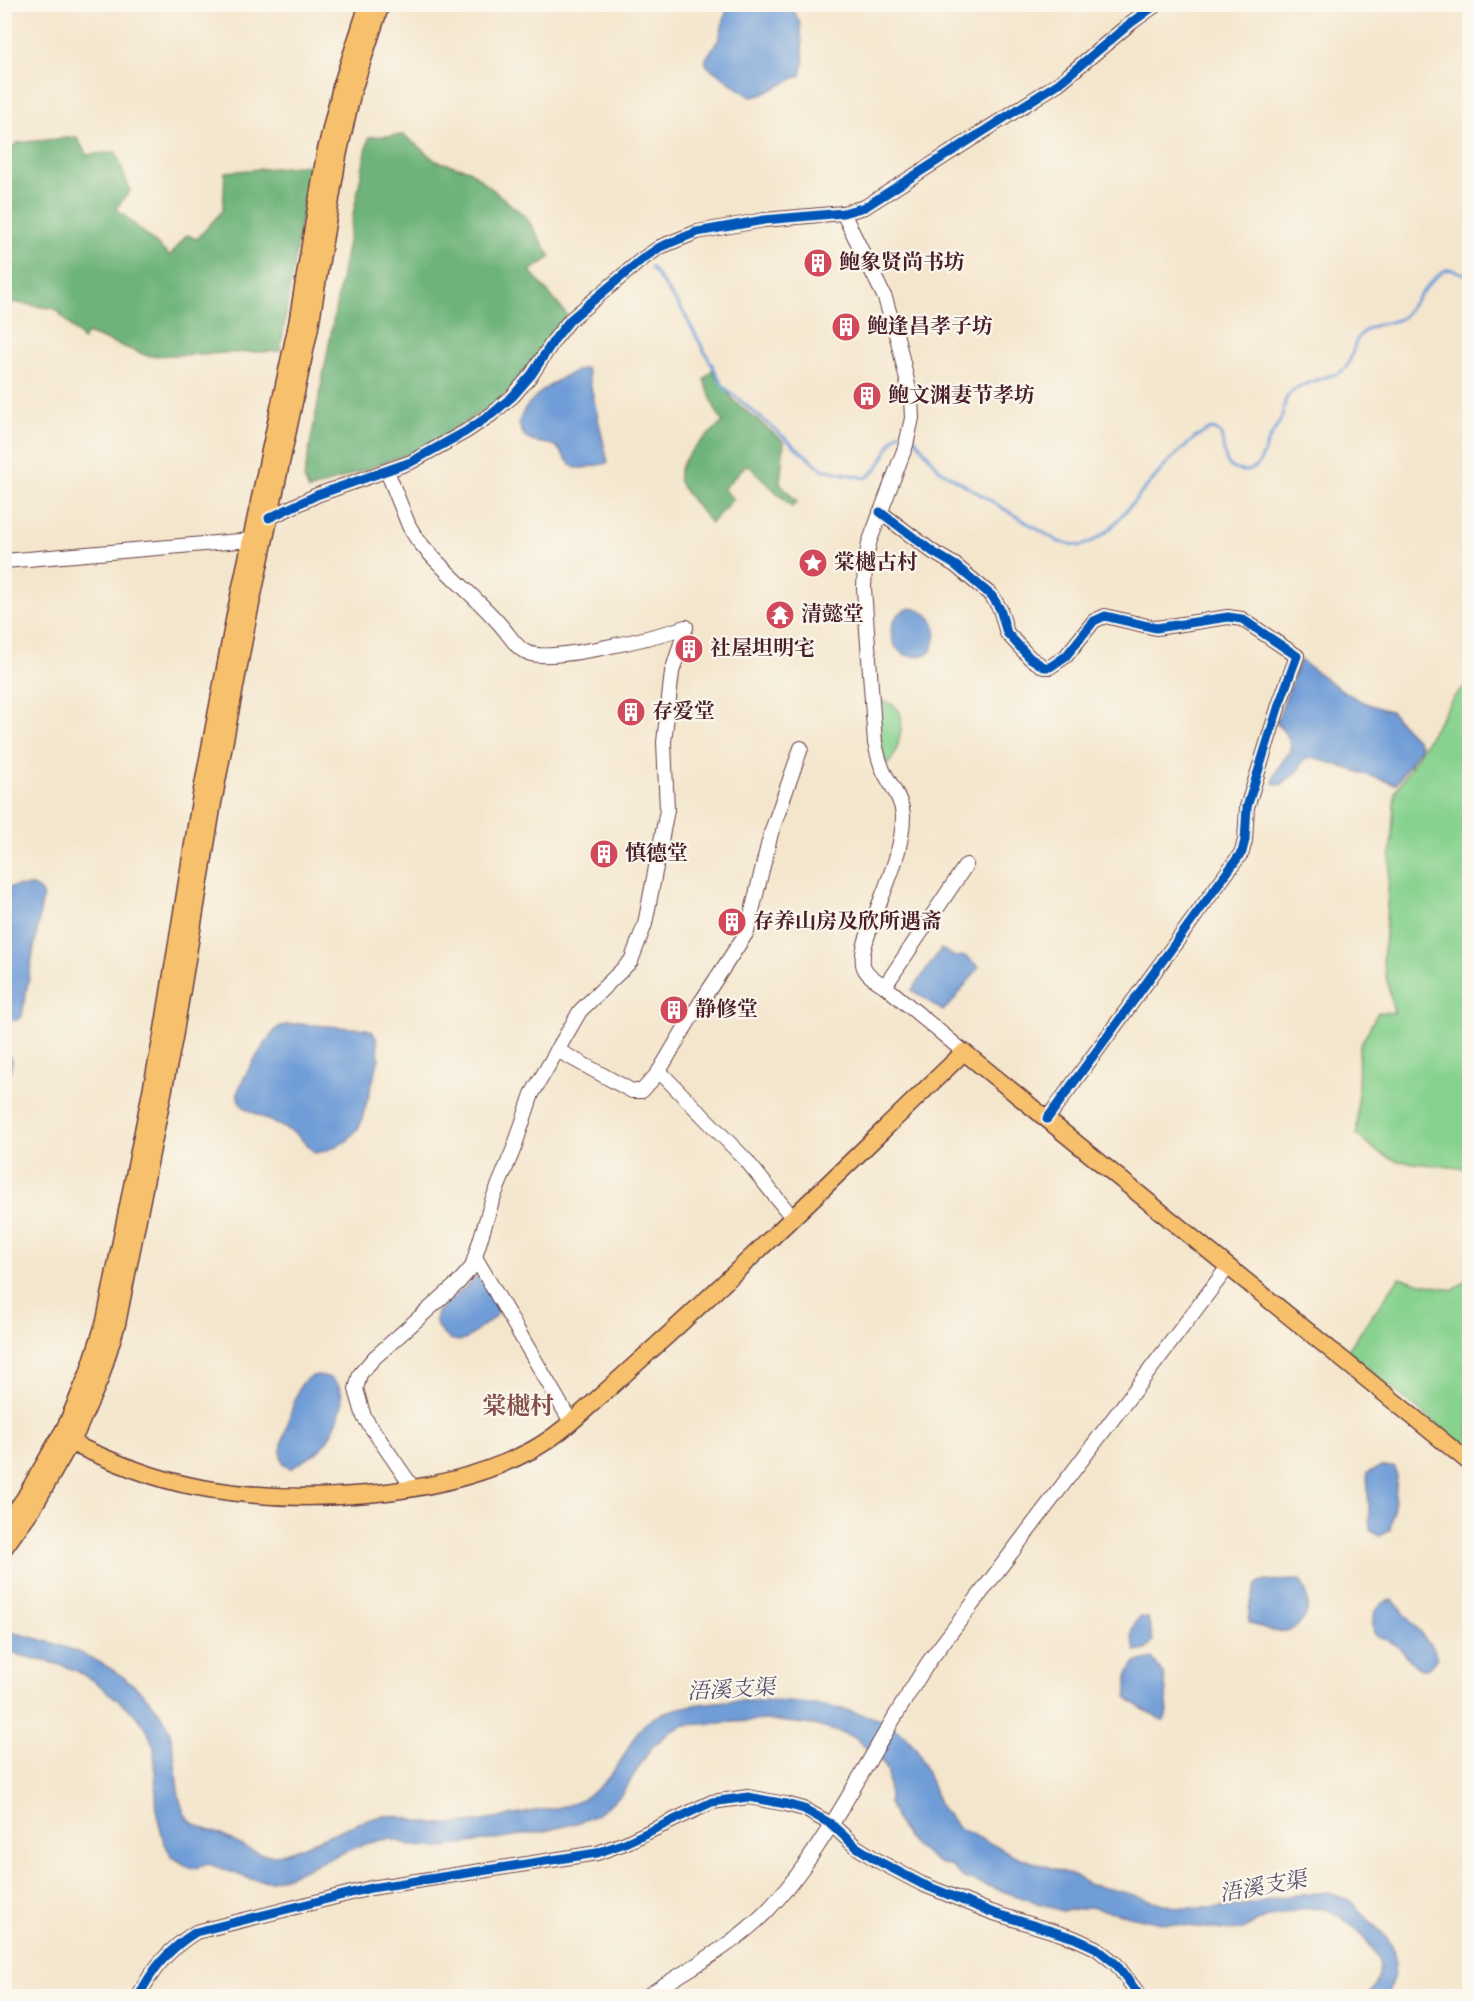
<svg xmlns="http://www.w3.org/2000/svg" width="1474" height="2001" viewBox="0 0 1474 2001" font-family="'Libre Bodoni','Noto Serif SC',serif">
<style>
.green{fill:#88d28f;stroke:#69785d;stroke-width:1.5}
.forest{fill:#6eb47a;stroke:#5c6a52;stroke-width:1.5}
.water{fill:#6f9dd7;stroke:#5c5e81;stroke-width:1.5}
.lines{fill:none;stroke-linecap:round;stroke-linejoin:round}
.stream{stroke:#6f9dd7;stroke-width:3}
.minor-casing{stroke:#643d43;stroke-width:16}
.major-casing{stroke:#643d43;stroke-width:19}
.minor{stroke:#fff;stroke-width:14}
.major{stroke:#f7c06c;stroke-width:16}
.cycleway-casing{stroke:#fbf7ec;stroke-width:13}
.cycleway{stroke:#0057b8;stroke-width:9}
.labels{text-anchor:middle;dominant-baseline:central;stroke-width:4.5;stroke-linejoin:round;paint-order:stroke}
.poi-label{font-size:21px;font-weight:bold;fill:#4a1f2b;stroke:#fbf7ec;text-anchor:start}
.water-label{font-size:22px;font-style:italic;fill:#595170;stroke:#fbf7ec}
.quarter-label{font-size:24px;font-weight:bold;fill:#825049;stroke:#fbf7ec}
</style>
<rect width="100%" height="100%" fill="#fbf7ec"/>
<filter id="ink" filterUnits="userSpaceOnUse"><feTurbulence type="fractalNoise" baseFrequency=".0167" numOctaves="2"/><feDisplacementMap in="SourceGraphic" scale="12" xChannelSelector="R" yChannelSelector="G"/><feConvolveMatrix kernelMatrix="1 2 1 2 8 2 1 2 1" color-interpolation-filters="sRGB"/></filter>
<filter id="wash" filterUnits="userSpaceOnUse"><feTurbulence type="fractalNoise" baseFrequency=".008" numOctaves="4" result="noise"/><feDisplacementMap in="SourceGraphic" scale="24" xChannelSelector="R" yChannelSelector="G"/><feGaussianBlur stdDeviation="1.35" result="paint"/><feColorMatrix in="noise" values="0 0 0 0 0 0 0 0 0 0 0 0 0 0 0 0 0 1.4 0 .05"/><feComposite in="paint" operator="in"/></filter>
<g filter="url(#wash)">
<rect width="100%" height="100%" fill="#f4e6cd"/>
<g class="green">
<path d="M1469,683V1169L1397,1161L1379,1153L1357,1135L1359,1048L1378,1012L1394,1013L1383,962L1395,792L1453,698Z"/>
<path d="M879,701C904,704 904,719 899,740C896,751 895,757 887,765L881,747Z"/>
<path d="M1469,1277V1451L1347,1351L1399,1278L1454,1290Z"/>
</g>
<g class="forest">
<path d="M404,135L436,161L469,170L526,217L551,257L530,271L567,315L514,386L487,409L416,451L309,490L304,478L353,215L369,137Z"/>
<path d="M76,137L87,155L116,152L130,191L116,208L170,256L187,235L197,239L223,210L225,172L310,165L280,351L148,356L87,333L83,340L56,309L5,301V154L17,143Z"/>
<path d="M712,370L734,401L784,442L780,483L797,502L792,507L747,464L723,489L733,499L711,523C704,514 681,490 679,481C674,460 709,435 723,422L715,409L704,380Z"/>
</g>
<g class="water">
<path d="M728,5H791L800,23L804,63L801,75L761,95L751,97L707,66L705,60L719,39Z"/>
<path d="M584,368L587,369L608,463L583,468H575L570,464L556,446C539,440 524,447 519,423C525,397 561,376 584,368Z"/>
<path d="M911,608C935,613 941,630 931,651C891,674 876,616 911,608Z"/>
<path d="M1300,660C1329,681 1355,704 1391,711C1399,724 1414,734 1421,746L1396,784L1312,757L1303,760L1298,771L1283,783L1281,785L1273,783C1277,752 1309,756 1276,723Z"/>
<path d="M32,886L39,890L43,896L22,1016L17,1020H5V887Z"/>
<path d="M941,949L955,957L965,956L979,967L954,1000L943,1011L912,990Z"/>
<path d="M298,1024L367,1029L372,1031L377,1040L379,1059L360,1126L347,1141L325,1151L315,1153L295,1133L246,1109C241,1105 237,1099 238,1092C241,1080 269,1034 279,1027C285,1024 292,1024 298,1024Z"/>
<path d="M5,1052L7,1053L12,1060L5,1096Z"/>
<path d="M478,1276L481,1277C489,1289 501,1301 496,1316L465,1340C448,1344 431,1328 437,1312Z"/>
<path d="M317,1375C359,1378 339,1428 321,1448C314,1457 300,1462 290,1469C284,1465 281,1461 281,1453C280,1446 297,1390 301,1385C305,1379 310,1376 317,1375Z"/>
<path d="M1380,1467H1395L1397,1477L1395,1500L1390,1530L1379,1536L1370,1530L1367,1473Z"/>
<path d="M1300,1580C1319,1608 1302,1639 1267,1630C1261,1628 1255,1625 1249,1622V1609L1256,1585L1261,1581Z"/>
<path d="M1393,1600L1434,1649L1437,1659C1420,1685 1409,1654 1396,1645C1389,1640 1381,1639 1374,1633C1370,1618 1376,1601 1393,1600Z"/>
<path d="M1140,1617L1148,1618L1153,1641L1146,1650L1136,1652C1130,1639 1130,1627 1140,1617Z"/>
<path d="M5,1631C65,1643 128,1665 164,1719C181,1745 170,1809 193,1823C202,1829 214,1831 223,1836C240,1844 256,1856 274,1855C287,1854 299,1848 311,1843C333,1833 355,1823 378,1817C400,1812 416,1824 437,1824C467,1826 496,1818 525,1813C539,1810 554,1809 568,1805C590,1799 610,1779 622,1759C631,1745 635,1730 650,1720C696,1689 846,1698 892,1726C903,1733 912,1742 919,1753L941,1808L959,1828L1020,1858L1076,1876L1087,1884L1127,1893L1177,1908H1211L1239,1906L1288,1896L1327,1892L1349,1900L1386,1937L1392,1946L1395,1959L1394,1974L1387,1996H1367C1375,1989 1382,1973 1379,1962C1375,1945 1341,1911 1323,1909C1309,1907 1276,1914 1263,1919C1253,1924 1245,1930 1233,1931L1161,1923L1090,1907L1062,1911L964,1878L952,1867L939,1863L928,1856L915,1846L906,1836L897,1822L889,1803L888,1773L884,1764L855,1738L849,1735L814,1725L768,1720L684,1725L670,1732L651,1748L621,1795L596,1815L577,1823L545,1831L439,1848L414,1846L391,1839L381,1840L359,1846L288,1876L271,1881L250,1879L209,1864L192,1869L172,1857L164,1842L157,1815L154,1748L148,1732L138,1717L97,1683L77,1671L61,1665L5,1652Z"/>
<path d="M1152,1658L1164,1675L1168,1712L1163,1721C1151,1712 1136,1708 1127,1697V1676L1134,1663Z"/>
</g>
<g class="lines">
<g class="stream">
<path d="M651,267L682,310L724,387L822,469L866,478C888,465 886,436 905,431"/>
<path d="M912,435L940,470L1059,542L1081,546L1097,539L1110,529L1170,460L1196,437L1211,429L1216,430L1221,434C1225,448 1221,472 1245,471C1262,470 1263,451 1269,440C1273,432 1279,425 1282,416C1284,409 1284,400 1289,394C1298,385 1314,381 1326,377C1331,375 1335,375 1339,373C1355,364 1350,345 1361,334C1376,320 1390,326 1403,317C1410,307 1435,274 1446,270C1454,268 1463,274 1470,277"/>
</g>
</g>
</g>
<g filter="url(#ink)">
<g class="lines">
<g class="minor-casing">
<g id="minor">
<path d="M843,213L885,298L898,341L911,398L912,418L906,445L869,543L865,566L864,588L875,743C877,752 879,761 883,770C890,785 902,798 903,816C903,852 884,890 872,923C868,935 861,951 863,964C864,974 877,981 885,986"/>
<path d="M387,471L409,526L417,539C442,571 476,596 503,628C510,636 517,649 528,653C553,663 658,636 686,627"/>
<path d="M880,512L933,552L955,565L992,596L1000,609L1007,633L1030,658L1044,667H1050L1066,656L1094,621L1105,616L1156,628L1228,617L1242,619L1297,656L1279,705L1247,807L1245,840L1242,852L1047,1119"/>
<path d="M269,518L317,495L411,462L465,432L492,414L513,396L532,374L554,340L570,320L641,260L660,247L697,232L764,220L843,213L865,207L1059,83L1132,22L1157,4"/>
<path d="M4,561L251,540"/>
<path d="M557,1050L632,1091H642L658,1073L693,1014L747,932L771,833L801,748"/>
<path d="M964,1052L885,986L966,865"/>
<path d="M659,1071L746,1160L792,1217"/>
<path d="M475,1257L571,1422"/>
<path d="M413,1488L364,1417L356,1389L360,1374L374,1358L458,1283L472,1267L492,1201L514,1148L532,1094L580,1011L631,961L645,924L667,810L664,742L672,672L686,627"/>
<path d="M139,1996C152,1968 170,1948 196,1932L371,1888L597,1853L625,1843L712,1802L748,1797L786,1804L804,1809L831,1824L855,1846L880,1862L922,1884L991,1912L1074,1938L1096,1948L1116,1964L1140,1996"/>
<path d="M647,1996C688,1969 731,1947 766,1912C796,1881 819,1845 841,1809C871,1759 898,1708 930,1660L1228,1267"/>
</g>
</g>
<g class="major-casing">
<g id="major">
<path d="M71,1443C111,1461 153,1479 197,1487C298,1506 440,1499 532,1450C556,1437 575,1419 595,1401C616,1382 637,1363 658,1344C763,1249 863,1149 964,1052L1470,1463"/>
<path d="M4,1527L24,1499L66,1426L88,1374L105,1321L162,1036L200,801L235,615L297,324L325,154L341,87L368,4"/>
<path d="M4,1548L34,1506L77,1431L100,1379L117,1324L174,1038L213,803L248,618L310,327L338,156L353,90L381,4"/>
</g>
</g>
<use href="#minor" class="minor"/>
<use href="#major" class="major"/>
<g class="cycleway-casing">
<g id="cycleway">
<path d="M880,512L933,552L955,565L992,596L1000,609L1007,633L1030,658L1044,667H1050L1066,656L1094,621L1105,616L1156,628L1228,617L1242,619L1297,656L1279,705L1247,807L1245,840L1242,852L1047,1119"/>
<path d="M269,518L317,495L411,462L465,432L492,414L513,396L532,374L554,340L570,320L641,260L660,247L697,232L764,220L843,213L865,207L1059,83L1132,22L1157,4"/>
<path d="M139,1996C152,1968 170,1948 196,1932L371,1888L597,1853L625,1843L712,1802L748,1797L786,1804L804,1809L831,1824L855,1846L880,1862L922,1884L991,1912L1074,1938L1096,1948L1116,1964L1140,1996"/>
</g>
</g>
<use href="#cycleway" class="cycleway"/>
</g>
</g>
<defs>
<g id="building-disc" transform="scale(1.5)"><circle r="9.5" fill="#d1495b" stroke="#fbf7ec"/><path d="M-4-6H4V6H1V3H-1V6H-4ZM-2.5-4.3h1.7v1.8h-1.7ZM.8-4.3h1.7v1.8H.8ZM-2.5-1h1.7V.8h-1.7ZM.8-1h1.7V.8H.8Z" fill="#fff"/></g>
<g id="sight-disc" transform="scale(1.5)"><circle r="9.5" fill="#d1495b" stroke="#fbf7ec"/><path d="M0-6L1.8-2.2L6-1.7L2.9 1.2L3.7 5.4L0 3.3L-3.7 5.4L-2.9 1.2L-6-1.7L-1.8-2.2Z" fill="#fff"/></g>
<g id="temple-disc" transform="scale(1.5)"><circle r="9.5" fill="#d1495b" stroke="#fbf7ec"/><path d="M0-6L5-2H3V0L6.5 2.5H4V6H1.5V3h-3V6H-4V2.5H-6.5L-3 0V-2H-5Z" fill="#fff"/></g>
</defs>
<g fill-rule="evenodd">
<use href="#building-disc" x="818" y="263"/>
<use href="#building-disc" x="846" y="327"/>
<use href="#building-disc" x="867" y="396"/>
<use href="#sight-disc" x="813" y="563"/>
<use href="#temple-disc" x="780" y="615"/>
<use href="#building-disc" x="689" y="649"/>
<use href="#building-disc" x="631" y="712"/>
<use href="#building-disc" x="604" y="854"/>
<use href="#building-disc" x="732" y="922"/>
<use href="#building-disc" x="674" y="1010"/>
</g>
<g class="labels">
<g class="poi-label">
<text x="839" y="263">鲍象贤尚书坊</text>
<text x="867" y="327">鲍逢昌孝子坊</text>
<text x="888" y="396">鲍文渊妻节孝坊</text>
<text x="834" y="563">棠樾古村</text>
<text x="801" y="615">清懿堂</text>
<text x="710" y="649">社屋坦明宅</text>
<text x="652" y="712">存爱堂</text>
<text x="625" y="854">慎德堂</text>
<text x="753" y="922">存养山房及欣所遇斋</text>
<text x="695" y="1010">静修堂</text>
</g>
<g class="water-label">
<text transform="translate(731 1690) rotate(-3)">浯溪支渠</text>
<text transform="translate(1263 1887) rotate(-10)">浯溪支渠</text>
</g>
<g class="quarter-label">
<text x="518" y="1407">棠樾村</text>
</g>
</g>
<rect width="1474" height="2001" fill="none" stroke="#fbf7ec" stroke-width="24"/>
</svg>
